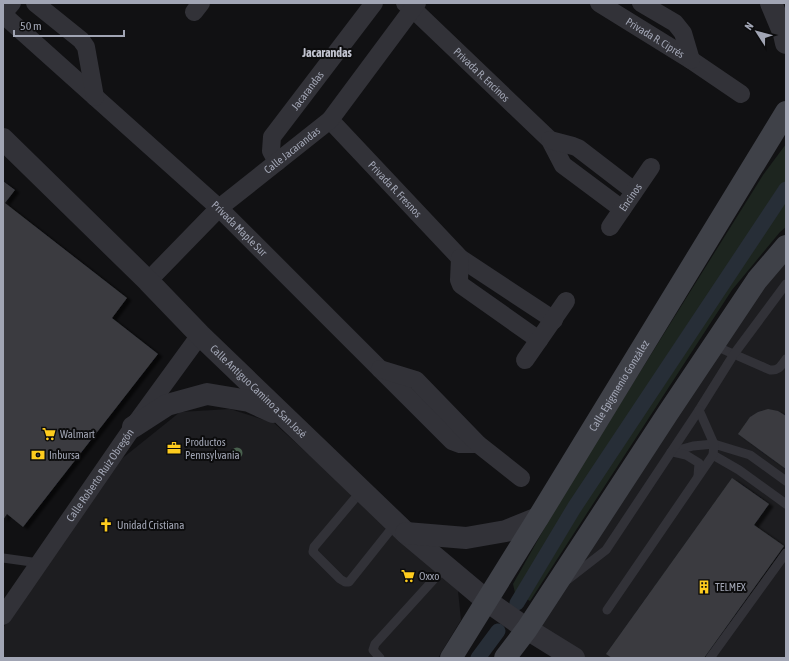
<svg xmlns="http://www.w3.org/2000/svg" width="789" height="661" viewBox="0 0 789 661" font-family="'Asap Condensed',sans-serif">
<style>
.built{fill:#1d1d20}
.green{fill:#1d251f}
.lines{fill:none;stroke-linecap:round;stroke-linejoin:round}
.canal{stroke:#272e37;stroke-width:15}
.building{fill:#3a3b40;filter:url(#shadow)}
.service{stroke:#323238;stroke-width:9}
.minor{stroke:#323238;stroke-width:18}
.tertiary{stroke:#323238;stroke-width:22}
.secondary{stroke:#3f4148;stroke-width:22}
.tree{fill:#49604e}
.labels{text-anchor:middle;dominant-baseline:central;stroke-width:4;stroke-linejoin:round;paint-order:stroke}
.street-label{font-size:11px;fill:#a1a5b4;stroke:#0c0c0d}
.poi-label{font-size:11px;fill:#a1a5b4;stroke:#0c0c0d;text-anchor:start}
.neighbourhood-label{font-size:12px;font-weight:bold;fill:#c2c4d0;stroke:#0c0c0d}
</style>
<defs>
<filter id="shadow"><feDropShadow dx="4.5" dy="2.5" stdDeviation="1" flood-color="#0009"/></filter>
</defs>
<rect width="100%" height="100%" fill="#111113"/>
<g class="built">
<path d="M786,246V658H574L527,629Z"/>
<path d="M230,409L274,423L440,573L458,591L461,620L438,658H3V628L114,465L180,412Z"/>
</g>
<path class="green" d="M786,144V227L780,232L732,290L530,601L515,593L513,584L562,497L763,175Z"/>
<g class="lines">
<g class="canal">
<path d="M517,603L574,508L786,189"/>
<path d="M478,658L498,631"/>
</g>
</g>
<g class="building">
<path d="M3,181L15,190L5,203L127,298L112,318L158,354L23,527L7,514L3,520Z"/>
<path d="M768,409L778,411L786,416V469L738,434L750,417L758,412Z"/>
<path d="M732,478L769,504L754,525L784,546L704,658H612L606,654Z"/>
</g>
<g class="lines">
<g class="service">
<path d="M713,345L770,370C779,371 781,366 786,359"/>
<path d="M671,452L693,446L714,444L750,455L786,481"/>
<path d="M673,452L686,455L699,463L698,476"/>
<path d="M713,455L739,470L786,504"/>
<path d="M362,490L314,547L313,552L340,579L345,582H349L396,523"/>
<path d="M3,558L39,563"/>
<path d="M566,581L606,550L699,410L734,354L786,284"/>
<path d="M607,610L713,455L714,444L699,410"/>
<path d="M380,658L373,650L375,644L446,566"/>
<path d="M710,658L786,553"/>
</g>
<g class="minor">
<path id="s1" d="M12,3L6,10L7,18L219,208L452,441L460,444H478"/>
<path d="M35,3L81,40L86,47L95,97"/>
<path id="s2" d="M405,3L413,9L550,140L563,165L622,209"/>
<path id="s3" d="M599,3L691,60L741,94"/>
<path d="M641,3L675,23L683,33L691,60"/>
<path d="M194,12L201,3"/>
<path id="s4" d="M330,120L460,258L554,320"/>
<path d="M550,140L573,146L578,148L634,191"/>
<path id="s5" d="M277,162L271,151L272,137L374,3"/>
<path id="s6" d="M610,227L651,167"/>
<path d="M460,258L459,280L461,285L539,340"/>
<path id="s7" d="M148,281L219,208L330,120L417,3"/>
<path d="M525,360L566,301"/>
<path d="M380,369L416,380L478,444L521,478"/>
<path id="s8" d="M3,616L133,427L200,335"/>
</g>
<g class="tertiary">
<path d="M771,3L784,34L786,43"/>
<path id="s9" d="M3,139L148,281L200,335L406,533L487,601L527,629L574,658"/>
<path d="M133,427L167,405L207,394L249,401L273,412"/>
<path d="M406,533L466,538L506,531L538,518"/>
</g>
<g class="secondary">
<path id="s10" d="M451,658L538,518L786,112"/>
<path d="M505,658L527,629L668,413L757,280L786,246"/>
</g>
</g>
<circle class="tree" cx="237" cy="453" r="5.5"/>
<defs>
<g id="supermarket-bare" transform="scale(1.08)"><path d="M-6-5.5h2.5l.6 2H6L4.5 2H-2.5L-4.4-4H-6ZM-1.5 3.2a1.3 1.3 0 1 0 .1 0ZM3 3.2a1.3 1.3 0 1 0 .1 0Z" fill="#fecc1e" stroke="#0c0c0d" stroke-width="2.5" paint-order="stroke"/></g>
<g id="office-bare" transform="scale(1.08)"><path d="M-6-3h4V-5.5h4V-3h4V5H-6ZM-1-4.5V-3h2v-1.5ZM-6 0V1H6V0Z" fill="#fecc1e" stroke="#0c0c0d" stroke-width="2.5" paint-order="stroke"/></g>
<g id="bank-bare" transform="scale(1.08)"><path d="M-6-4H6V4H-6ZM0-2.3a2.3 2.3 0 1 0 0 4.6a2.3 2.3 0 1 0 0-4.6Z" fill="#fecc1e" stroke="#0c0c0d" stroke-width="2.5" paint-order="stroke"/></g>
<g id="church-bare" transform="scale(1.08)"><path d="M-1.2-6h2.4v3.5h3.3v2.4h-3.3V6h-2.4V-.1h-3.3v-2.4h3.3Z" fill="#fecc1e" stroke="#0c0c0d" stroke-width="2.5" paint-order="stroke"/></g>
<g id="building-bare" transform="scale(1.08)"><path d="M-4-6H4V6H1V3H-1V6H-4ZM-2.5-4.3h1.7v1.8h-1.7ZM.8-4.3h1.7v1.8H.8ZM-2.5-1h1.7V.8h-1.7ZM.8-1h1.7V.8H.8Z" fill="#fecc1e" stroke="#0c0c0d" stroke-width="2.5" paint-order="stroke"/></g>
</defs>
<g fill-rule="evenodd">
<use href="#supermarket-bare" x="49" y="434"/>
<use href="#office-bare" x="174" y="448"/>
<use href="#bank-bare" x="38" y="455"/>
<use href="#church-bare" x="106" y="525"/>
<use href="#supermarket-bare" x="408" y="576"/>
<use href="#building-bare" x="704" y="587"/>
</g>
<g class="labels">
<g class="street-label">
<text stroke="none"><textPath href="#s3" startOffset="66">Privada R. Ciprés</textPath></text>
<text stroke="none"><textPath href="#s2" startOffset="105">Privada R. Encinos</textPath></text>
<text stroke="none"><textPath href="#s5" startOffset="85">Jacarandas</textPath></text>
<text stroke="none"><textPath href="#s7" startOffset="195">Calle Jacarandas</textPath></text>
<text stroke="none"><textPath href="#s4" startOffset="95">Privada R. Fresnos</textPath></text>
<text stroke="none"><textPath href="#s6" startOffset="36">Encinos</textPath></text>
<text stroke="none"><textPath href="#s1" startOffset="331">Privada Maple Sur</textPath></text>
<text stroke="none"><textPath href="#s10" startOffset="320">Calle Epigmenio González</textPath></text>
<text stroke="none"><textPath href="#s9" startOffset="359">Calle Antiguo Camino a San José</textPath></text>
<text stroke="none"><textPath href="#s8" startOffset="171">Calle Roberto Ruiz Obregón</textPath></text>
</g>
<g class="poi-label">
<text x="60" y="434">Walmart</text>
<text x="185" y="442">Productos<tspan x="185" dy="13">Pennsylvania</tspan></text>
<text x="49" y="455">Inbursa</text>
<text x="117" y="525">Unidad Cristiana</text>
<text x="419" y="576">Oxxo</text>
<text x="715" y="587">TELMEX</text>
</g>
<g class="neighbourhood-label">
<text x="327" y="53">Jacarandas</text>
</g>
</g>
<rect width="789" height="661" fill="none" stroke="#a1a5b4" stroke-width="8"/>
<g transform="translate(757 32) rotate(306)" stroke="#0c0c0d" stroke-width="3" paint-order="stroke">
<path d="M0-3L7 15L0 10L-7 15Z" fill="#a1a5b4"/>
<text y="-6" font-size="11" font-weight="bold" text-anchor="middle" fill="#a1a5b4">N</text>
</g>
<path d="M14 30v6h110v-6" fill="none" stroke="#a1a5b4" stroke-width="2"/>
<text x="20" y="30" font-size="12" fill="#a1a5b4" stroke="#0c0c0d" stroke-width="3" paint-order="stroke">50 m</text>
</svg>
